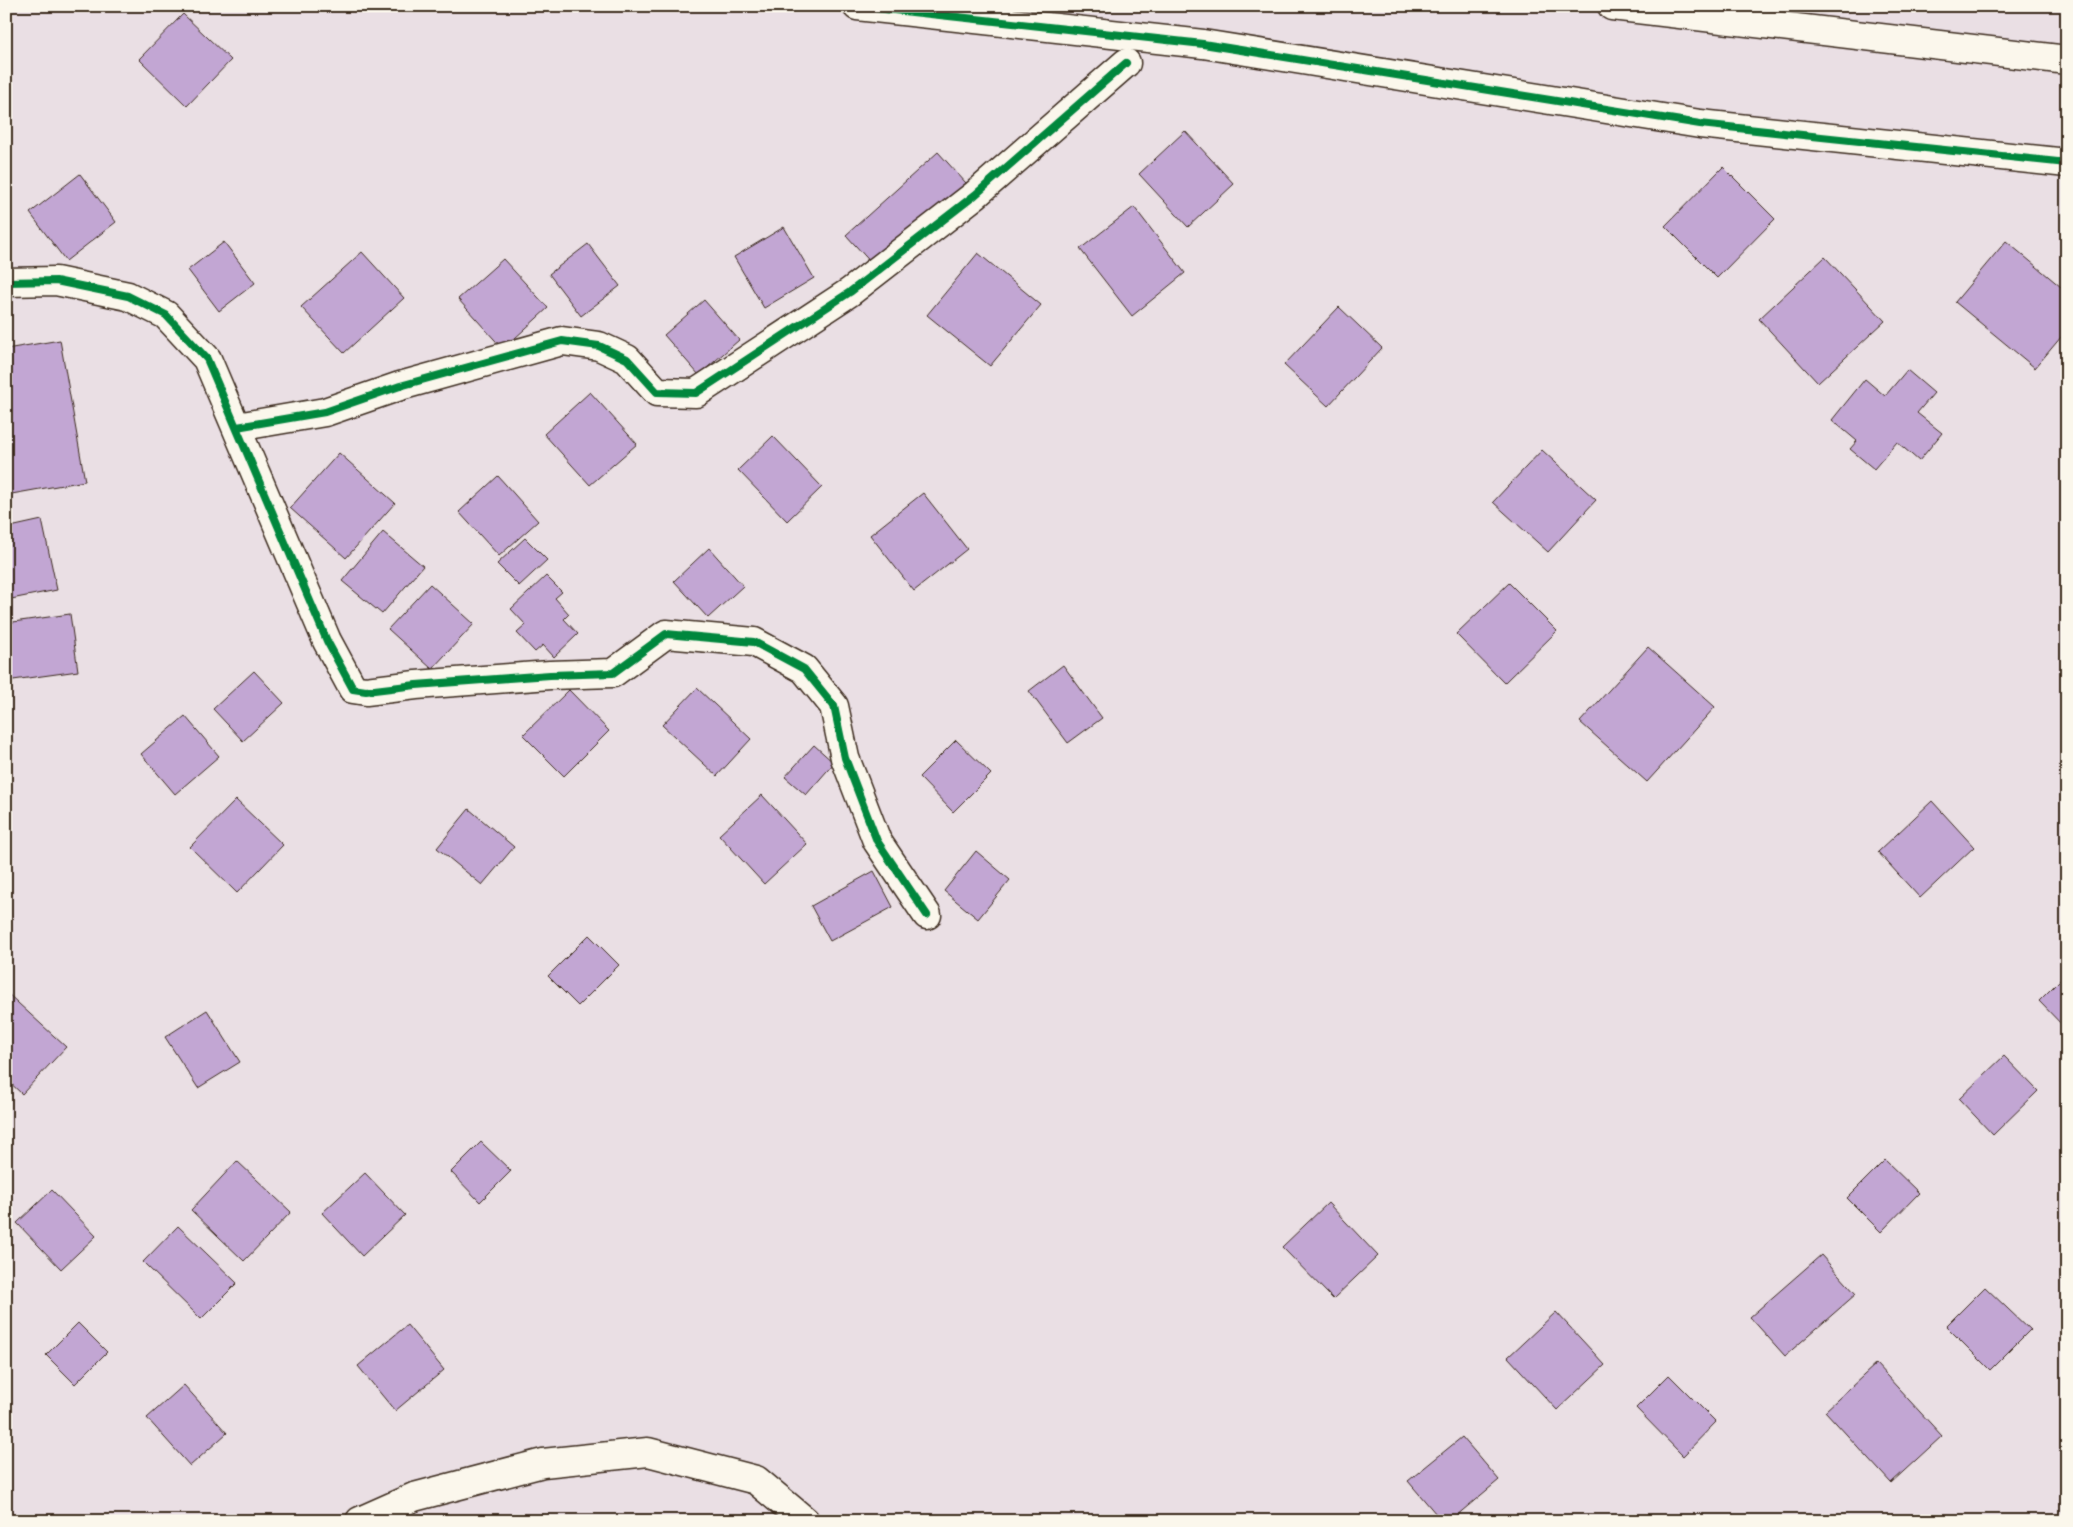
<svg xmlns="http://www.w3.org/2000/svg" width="2073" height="1527" viewBox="0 0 2073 1527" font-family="Mynerve,sans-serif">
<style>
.building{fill:#c2a6d3;stroke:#3b2a1e}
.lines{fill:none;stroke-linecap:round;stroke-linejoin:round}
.minor-casing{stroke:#3b2a1e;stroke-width:31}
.highway-casing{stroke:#3b2a1e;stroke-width:31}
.minor{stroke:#fbf7ec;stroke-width:28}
.highway{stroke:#fbf7ec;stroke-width:28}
.cycleway-casing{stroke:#fbf7ec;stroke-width:11}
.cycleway{stroke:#00873e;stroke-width:8}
</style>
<rect width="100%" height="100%" fill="#eadfe4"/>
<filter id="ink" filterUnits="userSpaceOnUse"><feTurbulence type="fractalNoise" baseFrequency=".02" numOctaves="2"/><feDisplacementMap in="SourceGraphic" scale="10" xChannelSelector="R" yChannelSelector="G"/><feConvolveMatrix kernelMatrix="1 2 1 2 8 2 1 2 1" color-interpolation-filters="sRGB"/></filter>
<g filter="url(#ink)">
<g class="building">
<path d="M183,14L231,60L187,106L139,59Z"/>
<path d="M1185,131L1234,184L1188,227L1139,174Z"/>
<path d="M938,152L966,183L874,266L846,235Z"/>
<path d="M1723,167L1775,219L1717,278L1665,226Z"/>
<path d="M80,174L116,222L66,261L30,213Z"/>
<path d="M1134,207L1185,273L1132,316L1080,249Z"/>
<path d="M784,227L814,278L764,308L734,257Z"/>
<path d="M2006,241L2067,292V330L2035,368L1955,302Z"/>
<path d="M224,242L255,283L219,311L188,270Z"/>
<path d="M588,244L620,286L581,316L549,274Z"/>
<path d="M362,252L404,298L344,353L301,307Z"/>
<path d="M978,253L1041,305L990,366L927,315Z"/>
<path d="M1825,257L1885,321L1818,383L1759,319Z"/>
<path d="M503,259L548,308L503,349L458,299Z"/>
<path d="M704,300L739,340L699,375L664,335Z"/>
<path d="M1339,307L1382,348L1328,406L1284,365Z"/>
<path d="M60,340L85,481L6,495V349Z"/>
<path d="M1907,370L1934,393L1917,413L1942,433L1919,461L1897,442L1874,469L1850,449L1857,441L1832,420L1865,379L1885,396Z"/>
<path d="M590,392L637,444L590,485L544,434Z"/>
<path d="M773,436L822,487L787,521L738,470Z"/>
<path d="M1542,450L1596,500L1548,552L1493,502Z"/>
<path d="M339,453L395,503L346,558L290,508Z"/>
<path d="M498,476L538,521L499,556L459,512Z"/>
<path d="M923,493L967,549L914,591L870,535Z"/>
<path d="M42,520L57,590L6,600V528Z"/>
<path d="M383,532L423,566L382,614L342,581Z"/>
<path d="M525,538L547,560L519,586L497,564Z"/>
<path d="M709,548L743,586L708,618L674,581Z"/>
<path d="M546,576L562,592L555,598L569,614L564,619L578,634L554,657L543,645L535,652L517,633L526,625L511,609Z"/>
<path d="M1509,583L1557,631L1504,683L1456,634Z"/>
<path d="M430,584L474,624L432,669L388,629Z"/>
<path d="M70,614L78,671L6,681V623Z"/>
<path d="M1648,647L1715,707L1647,782L1580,722Z"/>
<path d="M1063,665L1102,718L1068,743L1029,691Z"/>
<path d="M254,671L284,703L243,741L213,709Z"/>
<path d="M697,688L751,739L717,776L662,725Z"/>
<path d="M569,690L609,731L564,776L523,735Z"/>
<path d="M185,716L219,756L175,794L141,754Z"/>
<path d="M956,740L991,774L953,812L919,777Z"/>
<path d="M814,745L834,763L806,795L785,777Z"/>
<path d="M762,795L807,844L764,884L719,835Z"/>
<path d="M236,800L283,845L237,893L190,847Z"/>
<path d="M1932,801L1974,847L1920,898L1878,852Z"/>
<path d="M469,809L514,847L482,885L437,848Z"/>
<path d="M976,851L1010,880L978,919L944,891Z"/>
<path d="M874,871L893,907L830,941L811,906Z"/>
<path d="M589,935L619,965L578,1006L548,976Z"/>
<path d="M2067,973V1030L2039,1001Z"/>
<path d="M6,992L66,1047L22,1094L6,1079Z"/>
<path d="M207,1010L240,1062L198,1088L165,1037Z"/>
<path d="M2004,1056L2038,1091L1993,1135L1959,1099Z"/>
<path d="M481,1142L511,1171L480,1202L451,1172Z"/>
<path d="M1885,1160L1919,1193L1881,1232L1847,1198Z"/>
<path d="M237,1161L291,1212L244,1261L191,1210Z"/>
<path d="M365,1173L405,1215L362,1256L322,1213Z"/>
<path d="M52,1190L96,1236L61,1269L17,1223Z"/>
<path d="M1328,1203L1378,1256L1333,1299L1282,1247Z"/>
<path d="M178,1226L237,1283L201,1319L143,1262Z"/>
<path d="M1821,1255L1856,1294L1785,1356L1750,1317Z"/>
<path d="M1985,1287L2030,1330L1990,1370L1946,1326Z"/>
<path d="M1556,1312L1605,1365L1557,1410L1508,1357Z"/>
<path d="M78,1323L107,1352L75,1384L46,1355Z"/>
<path d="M407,1325L444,1370L395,1411L358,1366Z"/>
<path d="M6,1354L12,1360L6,1366Z"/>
<path d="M1876,1364L1942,1436L1891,1483L1825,1411Z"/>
<path d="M1669,1375L1716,1422L1683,1456L1636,1408Z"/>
<path d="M184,1385L227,1433L190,1466L147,1418Z"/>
<path d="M1462,1437L1499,1480L1450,1521H1442L1408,1481Z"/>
</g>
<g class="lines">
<g class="minor-casing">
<g id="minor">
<path d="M857,6L1203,44L1700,124L2067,163"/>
<path d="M6,282L56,281L128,296L166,315L207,359L327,641L353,689L366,691L416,685L550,675L613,673L666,634L754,642L804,669L834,706L845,758L877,841L927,915"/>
<path d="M237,427L325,412L400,386L562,341L599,346L627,359L657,392L696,393L850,292L975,195L1126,63"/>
<path d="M360,1521L414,1497L543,1463L648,1452L756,1480L805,1521"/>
</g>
</g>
<g class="highway-casing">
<path id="highway" d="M1612,6L2067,60"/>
</g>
<use href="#minor" class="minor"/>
<use href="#highway" class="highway"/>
<g class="cycleway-casing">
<g id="cycleway">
<path d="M857,6L1203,44L1700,124L2067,163"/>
<path d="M6,282L56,281L128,296L166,315L207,359L327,641L353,689L366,691L416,685L550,675L613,673L666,634L754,642L804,669L834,706L845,758L877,841L927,915"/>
<path d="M237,427L325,412L400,386L562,341L599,346L627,359L657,392L696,393L850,292L975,195L1126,63"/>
</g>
</g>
<use href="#cycleway" class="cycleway"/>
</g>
</g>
<rect width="2073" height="1527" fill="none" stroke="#fbf7ec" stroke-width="25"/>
<rect x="12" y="12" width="2048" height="1502" fill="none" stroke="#3b2a1e" stroke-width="2" filter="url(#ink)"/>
</svg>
